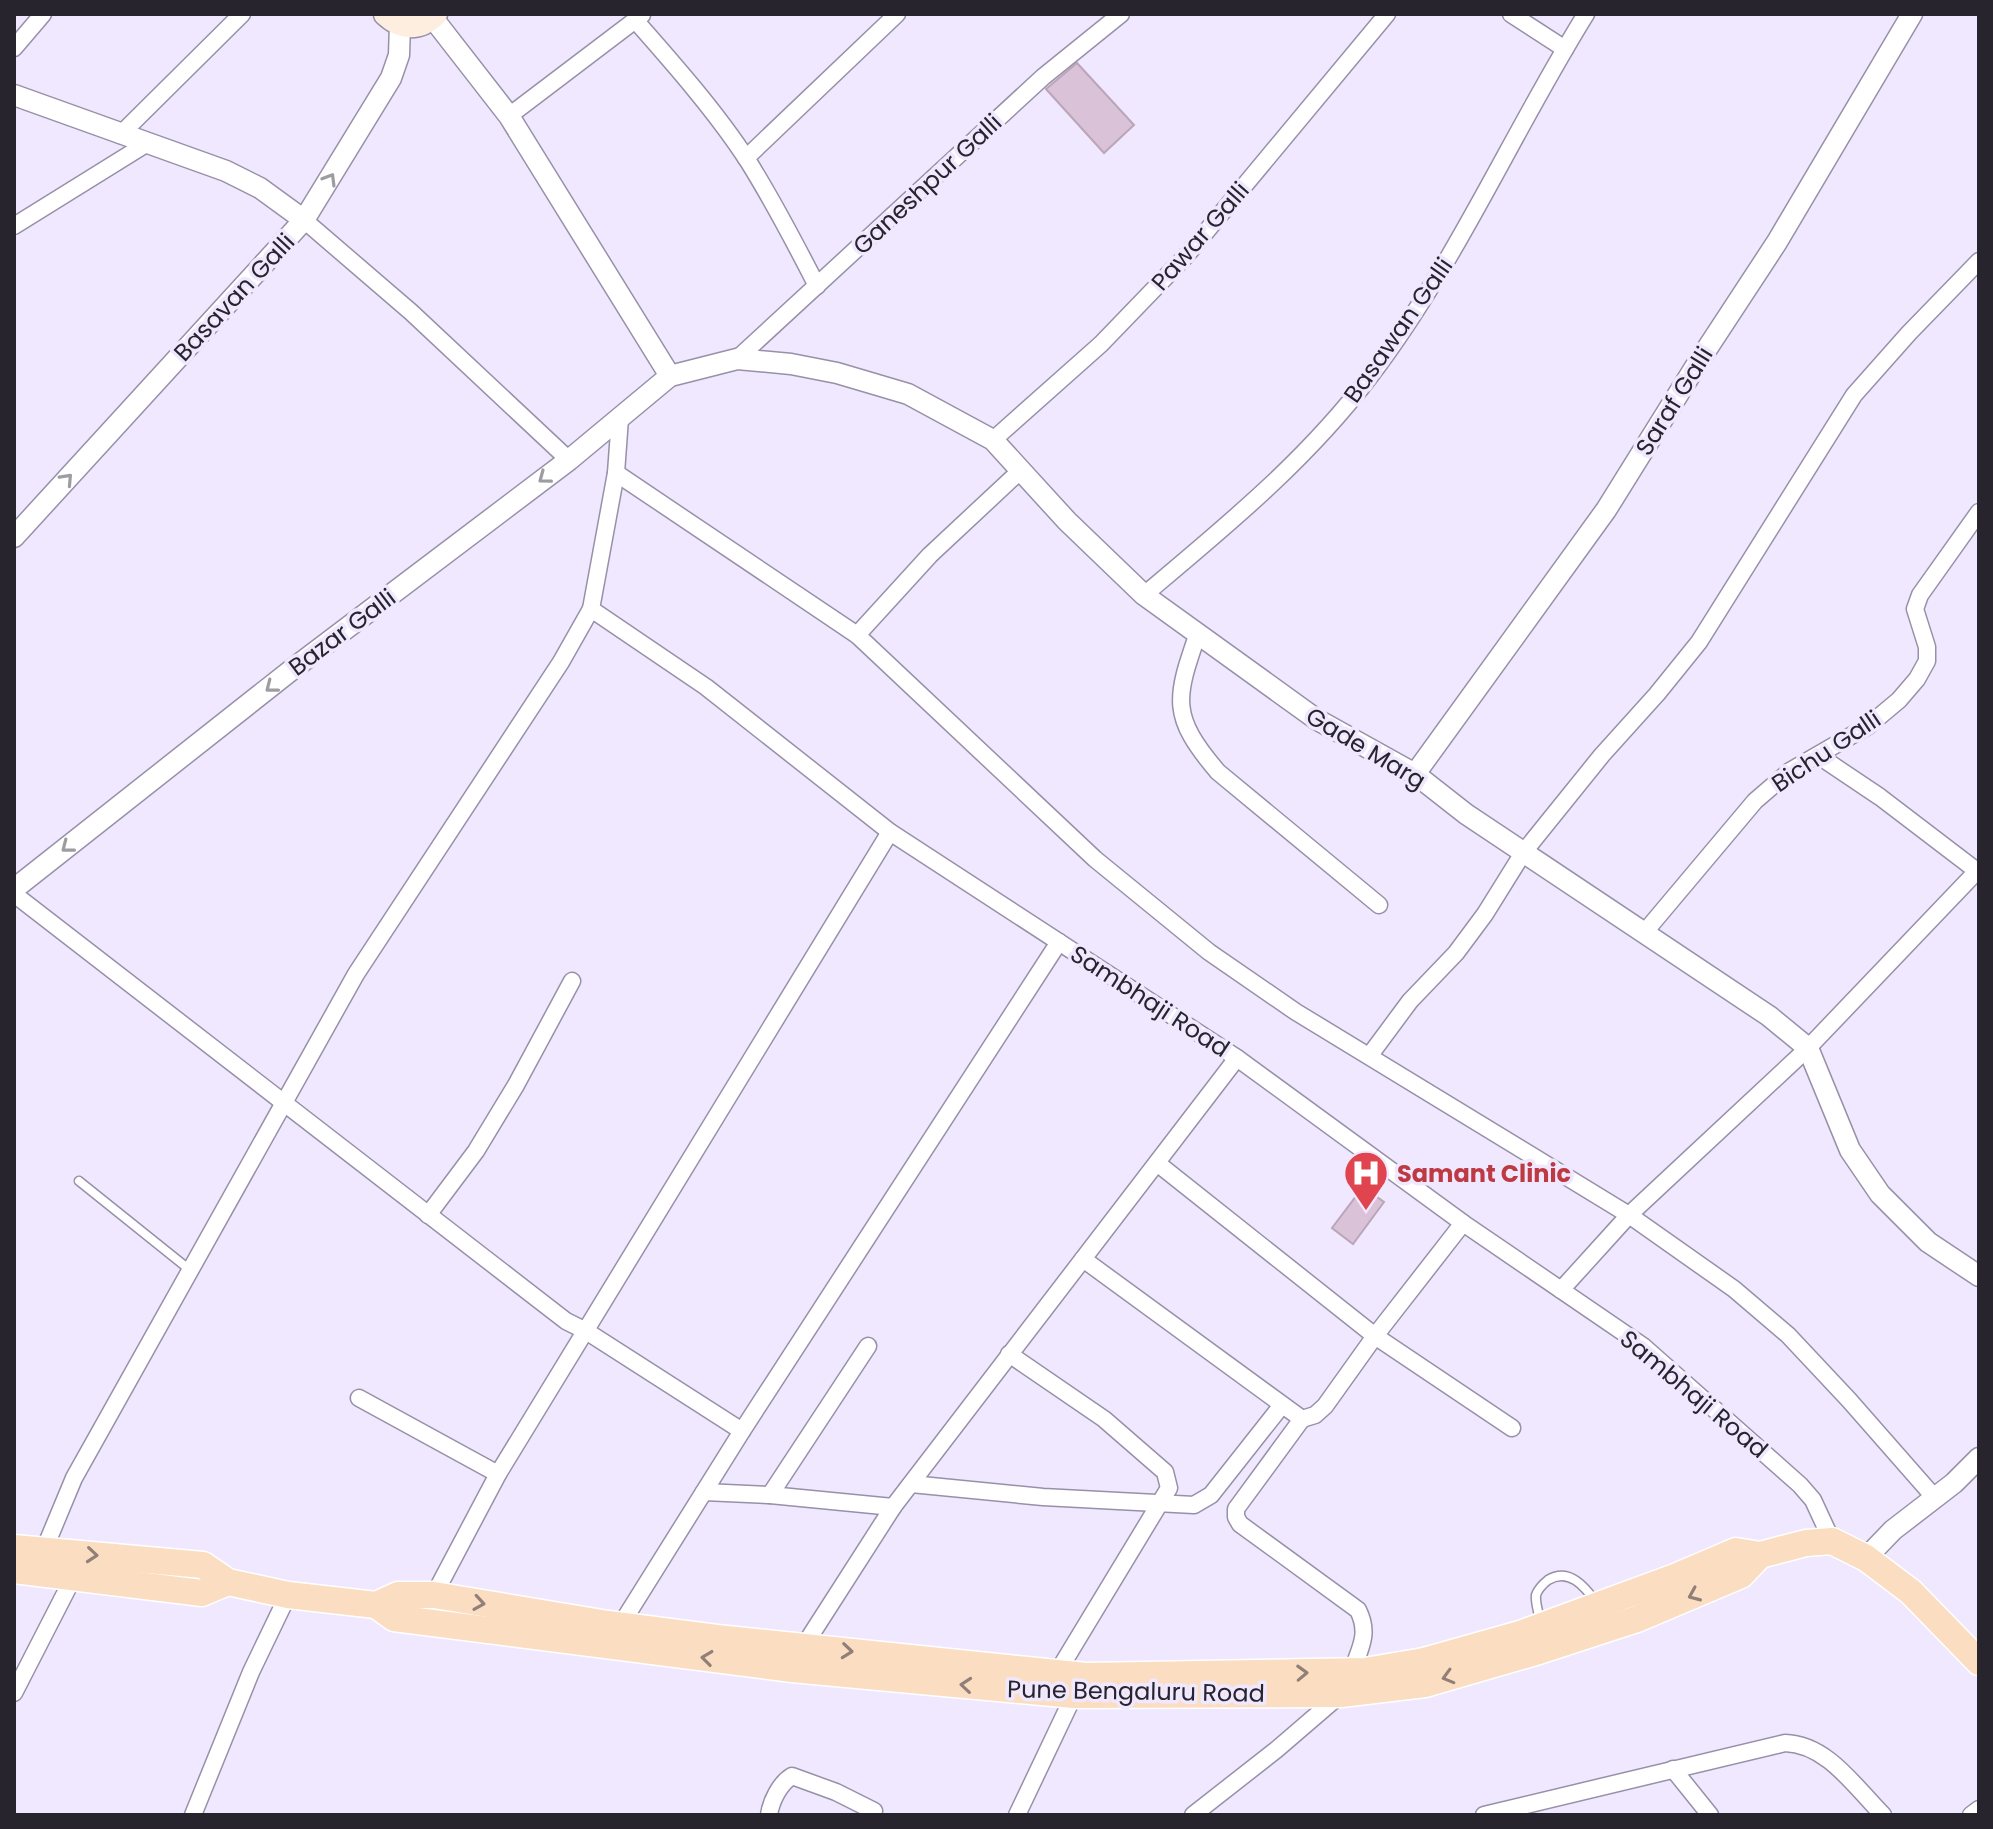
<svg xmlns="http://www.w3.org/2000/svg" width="1993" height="1829" viewBox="0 0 1993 1829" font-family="Poppins,sans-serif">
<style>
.building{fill:#dac3d8;stroke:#bba5b9;stroke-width:2}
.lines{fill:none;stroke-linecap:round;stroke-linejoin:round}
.service-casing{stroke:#9890a8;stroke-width:11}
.minor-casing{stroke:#9890a8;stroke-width:19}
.tertiary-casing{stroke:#9890a8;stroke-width:23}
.secondary-casing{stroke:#9890a8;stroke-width:27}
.primary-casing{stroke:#fff;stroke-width:29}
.service{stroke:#fff;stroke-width:8}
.minor{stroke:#fff;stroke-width:16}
.tertiary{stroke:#fff;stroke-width:20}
.secondary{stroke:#fdeee0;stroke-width:24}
.primary{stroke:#fbddc2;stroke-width:26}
.oneway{stroke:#9e9ca0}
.oneway2{stroke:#918078}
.labels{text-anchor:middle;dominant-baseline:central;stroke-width:7;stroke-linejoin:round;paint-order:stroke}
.street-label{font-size:24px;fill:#27242d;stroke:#f0e8fe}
.health-label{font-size:24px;font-weight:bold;fill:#be3a42;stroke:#f0e8fe;text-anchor:start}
</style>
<rect width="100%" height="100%" fill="#f0e8fe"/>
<g class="building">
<path d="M1077,63L1134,125L1104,153L1046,89Z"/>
<path d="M1363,1187L1384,1202L1353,1244L1332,1228Z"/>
</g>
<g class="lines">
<g class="service-casing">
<g id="service">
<path d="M79,1181L190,1270"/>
<path d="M1540,1621C1539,1613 1535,1603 1536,1595C1538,1589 1543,1584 1548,1580C1569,1567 1585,1587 1596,1602"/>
</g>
</g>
<g class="minor-casing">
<g id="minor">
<path d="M1511,14L1565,49"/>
<path d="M635,20C673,63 717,113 748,161C773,201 795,243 817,286"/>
<path d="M14,48L43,14"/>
<path d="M509,116L642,15"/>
<path d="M120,135L242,14"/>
<path d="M746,158L897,14"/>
<path d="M304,220L411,312L569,460"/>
<path d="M14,226L146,144"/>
<path d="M737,359L1043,77L1121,14"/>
<path d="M620,418L616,473L591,609L706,687L890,832L1237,1058L1463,1223L1643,1346L1800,1485L1813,1500L1832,1541"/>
<path d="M993,440L1101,344L1185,257L1387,14"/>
<path d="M616,473L857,635L1095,859L1209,952L1296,1012L1629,1215L1734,1289L1788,1335L1849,1400L1935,1498"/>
<path d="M1144,595C1225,527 1307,460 1371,375C1456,263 1512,133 1586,14"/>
<path d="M1198,633C1175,699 1170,716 1218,772L1379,905"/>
<path d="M857,635L930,555L1020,471"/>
<path d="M1819,756L1880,797L1977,871"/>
<path d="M14,894L566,1321L586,1331L742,1431"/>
<path d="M1644,933L1755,801L1790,771L1868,726L1899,700L1917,679L1927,661V647L1915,609L1920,595L1979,512"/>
<path d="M1370,1055L1410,1001L1456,953L1485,914L1523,853L1602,755L1657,694L1699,642L1854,395L1909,333L1979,261"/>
<path d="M1157,1163L1375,1336L1512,1428"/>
<path d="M428,1215L476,1151L516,1085L572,981"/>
<path d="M1083,1259L1302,1419L1315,1415L1325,1406L1375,1336L1463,1223"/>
<path d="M1561,1290L1629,1215L1808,1048L1979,869"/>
<path d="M1009,1354L1104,1419L1165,1472L1169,1488L1057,1673"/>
<path d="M359,1398L498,1474"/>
<path d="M1302,1419L1236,1509V1517L1240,1524L1358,1610C1370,1634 1360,1648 1352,1671"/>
<path d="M911,1484L1043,1497L1194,1505L1211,1495L1282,1405"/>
<path d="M704,1492L770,1495L893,1507"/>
<path d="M770,1495L868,1346"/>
<path d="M44,1550L74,1478L356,974L561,662L591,609"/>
<path d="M434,1595L498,1474L890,832"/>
<path d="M620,1626L742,1431L1059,942"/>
<path d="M800,1652L893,1507L1237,1058"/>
<path d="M14,1693L74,1576"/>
<path d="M1673,1769L1710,1815"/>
<path d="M193,1815L251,1672L288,1595"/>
<path d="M769,1815C771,1801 780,1783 792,1776L836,1792L874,1811"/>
<path d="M1017,1815L1074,1695"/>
<path d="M1193,1815L1276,1750L1340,1695"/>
<path d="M1484,1815L1785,1743C1827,1744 1855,1787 1883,1815"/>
<path d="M1971,1815L1979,1809"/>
</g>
</g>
<g class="tertiary-casing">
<g id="tertiary">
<path d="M432,17L509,116L670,376"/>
<path d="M14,95L226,171L260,188L304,220"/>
<path d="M14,537L304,220L391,78L399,55L400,24"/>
<path d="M1415,774L1606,510L1697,364L1777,242L1912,14"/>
<path d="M14,889L294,668L569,460L670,376L737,359L791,364L837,373L908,394L993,440L1067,521L1144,595L1316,719L1415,774L1466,814L1769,1016L1808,1048L1850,1150L1880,1194L1928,1242L1979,1276"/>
<path d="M1866,1558L1893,1530L1954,1483L1979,1458"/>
</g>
</g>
<g class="secondary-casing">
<path id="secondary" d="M386,14C402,29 420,29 435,14"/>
</g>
<g class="primary-casing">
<g id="primary">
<path d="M14,1548L203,1565L228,1582L288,1595L376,1605L394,1618L792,1669L1074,1695L1341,1694L1425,1684L1539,1651L1637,1619L1741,1575L1760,1555L1806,1543L1832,1541L1866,1558L1911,1592L1979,1662"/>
<path d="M14,1570L202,1593L228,1582"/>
<path d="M376,1605L398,1595H434L608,1624L717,1638L1086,1676L1365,1671L1424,1661L1520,1634L1675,1577L1736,1551L1760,1555"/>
</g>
</g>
<use href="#service" class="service"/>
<use href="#minor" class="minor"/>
<use href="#tertiary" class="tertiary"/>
<use href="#secondary" class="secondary"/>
<use href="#primary" class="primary"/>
</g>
<defs><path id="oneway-chevron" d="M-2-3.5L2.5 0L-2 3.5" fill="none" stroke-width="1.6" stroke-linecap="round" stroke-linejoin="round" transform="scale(2)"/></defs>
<g class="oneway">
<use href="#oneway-chevron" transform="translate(330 179) rotate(-59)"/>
<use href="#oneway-chevron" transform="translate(544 478) rotate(143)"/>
<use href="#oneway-chevron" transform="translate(67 479) rotate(-47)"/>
<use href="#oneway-chevron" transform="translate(271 687) rotate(142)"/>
<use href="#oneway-chevron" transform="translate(67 847) rotate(142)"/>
</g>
<g class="oneway2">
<use href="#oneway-chevron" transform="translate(92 1555) rotate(5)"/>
<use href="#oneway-chevron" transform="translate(1694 1595) rotate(157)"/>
<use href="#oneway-chevron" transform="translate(479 1603) rotate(9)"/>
<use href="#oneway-chevron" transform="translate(847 1651) rotate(6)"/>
<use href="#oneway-chevron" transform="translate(707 1658) rotate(-173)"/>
<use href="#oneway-chevron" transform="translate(1302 1673) rotate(-2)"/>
<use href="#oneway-chevron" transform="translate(1448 1677) rotate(164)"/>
<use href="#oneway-chevron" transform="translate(966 1685) rotate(-175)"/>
</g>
<defs>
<g id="hospital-pin" transform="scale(2.3)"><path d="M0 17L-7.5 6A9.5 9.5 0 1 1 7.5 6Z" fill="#e0444e" stroke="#f0e8fe"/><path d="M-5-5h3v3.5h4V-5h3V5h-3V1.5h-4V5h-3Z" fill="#fff"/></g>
</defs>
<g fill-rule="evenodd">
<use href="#hospital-pin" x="1366" y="1173"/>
</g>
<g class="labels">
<g class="street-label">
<text transform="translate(927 184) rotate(-43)">Ganeshpur Galli</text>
<text transform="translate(1200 236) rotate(-49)">Pawar Galli</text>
<text transform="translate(234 297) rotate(-47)">Basavan Galli</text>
<text transform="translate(1398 330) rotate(-55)">Basawan Galli</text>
<text transform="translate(1674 401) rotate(-58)">Saraf Galli</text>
<text transform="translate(342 632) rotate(-37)">Bazar Galli</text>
<text transform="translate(1366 748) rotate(31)">Gade Marg</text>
<text transform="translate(1826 751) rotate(-34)">Bichu Galli</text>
<text transform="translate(1150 1001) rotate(33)">Sambhaji Road</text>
<text transform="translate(1694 1394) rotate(40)">Sambhaji Road</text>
<text transform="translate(1136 1691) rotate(1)">Pune Bengaluru Road</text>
</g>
<g class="health-label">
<text x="1397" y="1173">Samant Clinic</text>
</g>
</g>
<rect width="1993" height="1829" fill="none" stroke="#27242d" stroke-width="32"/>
</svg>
